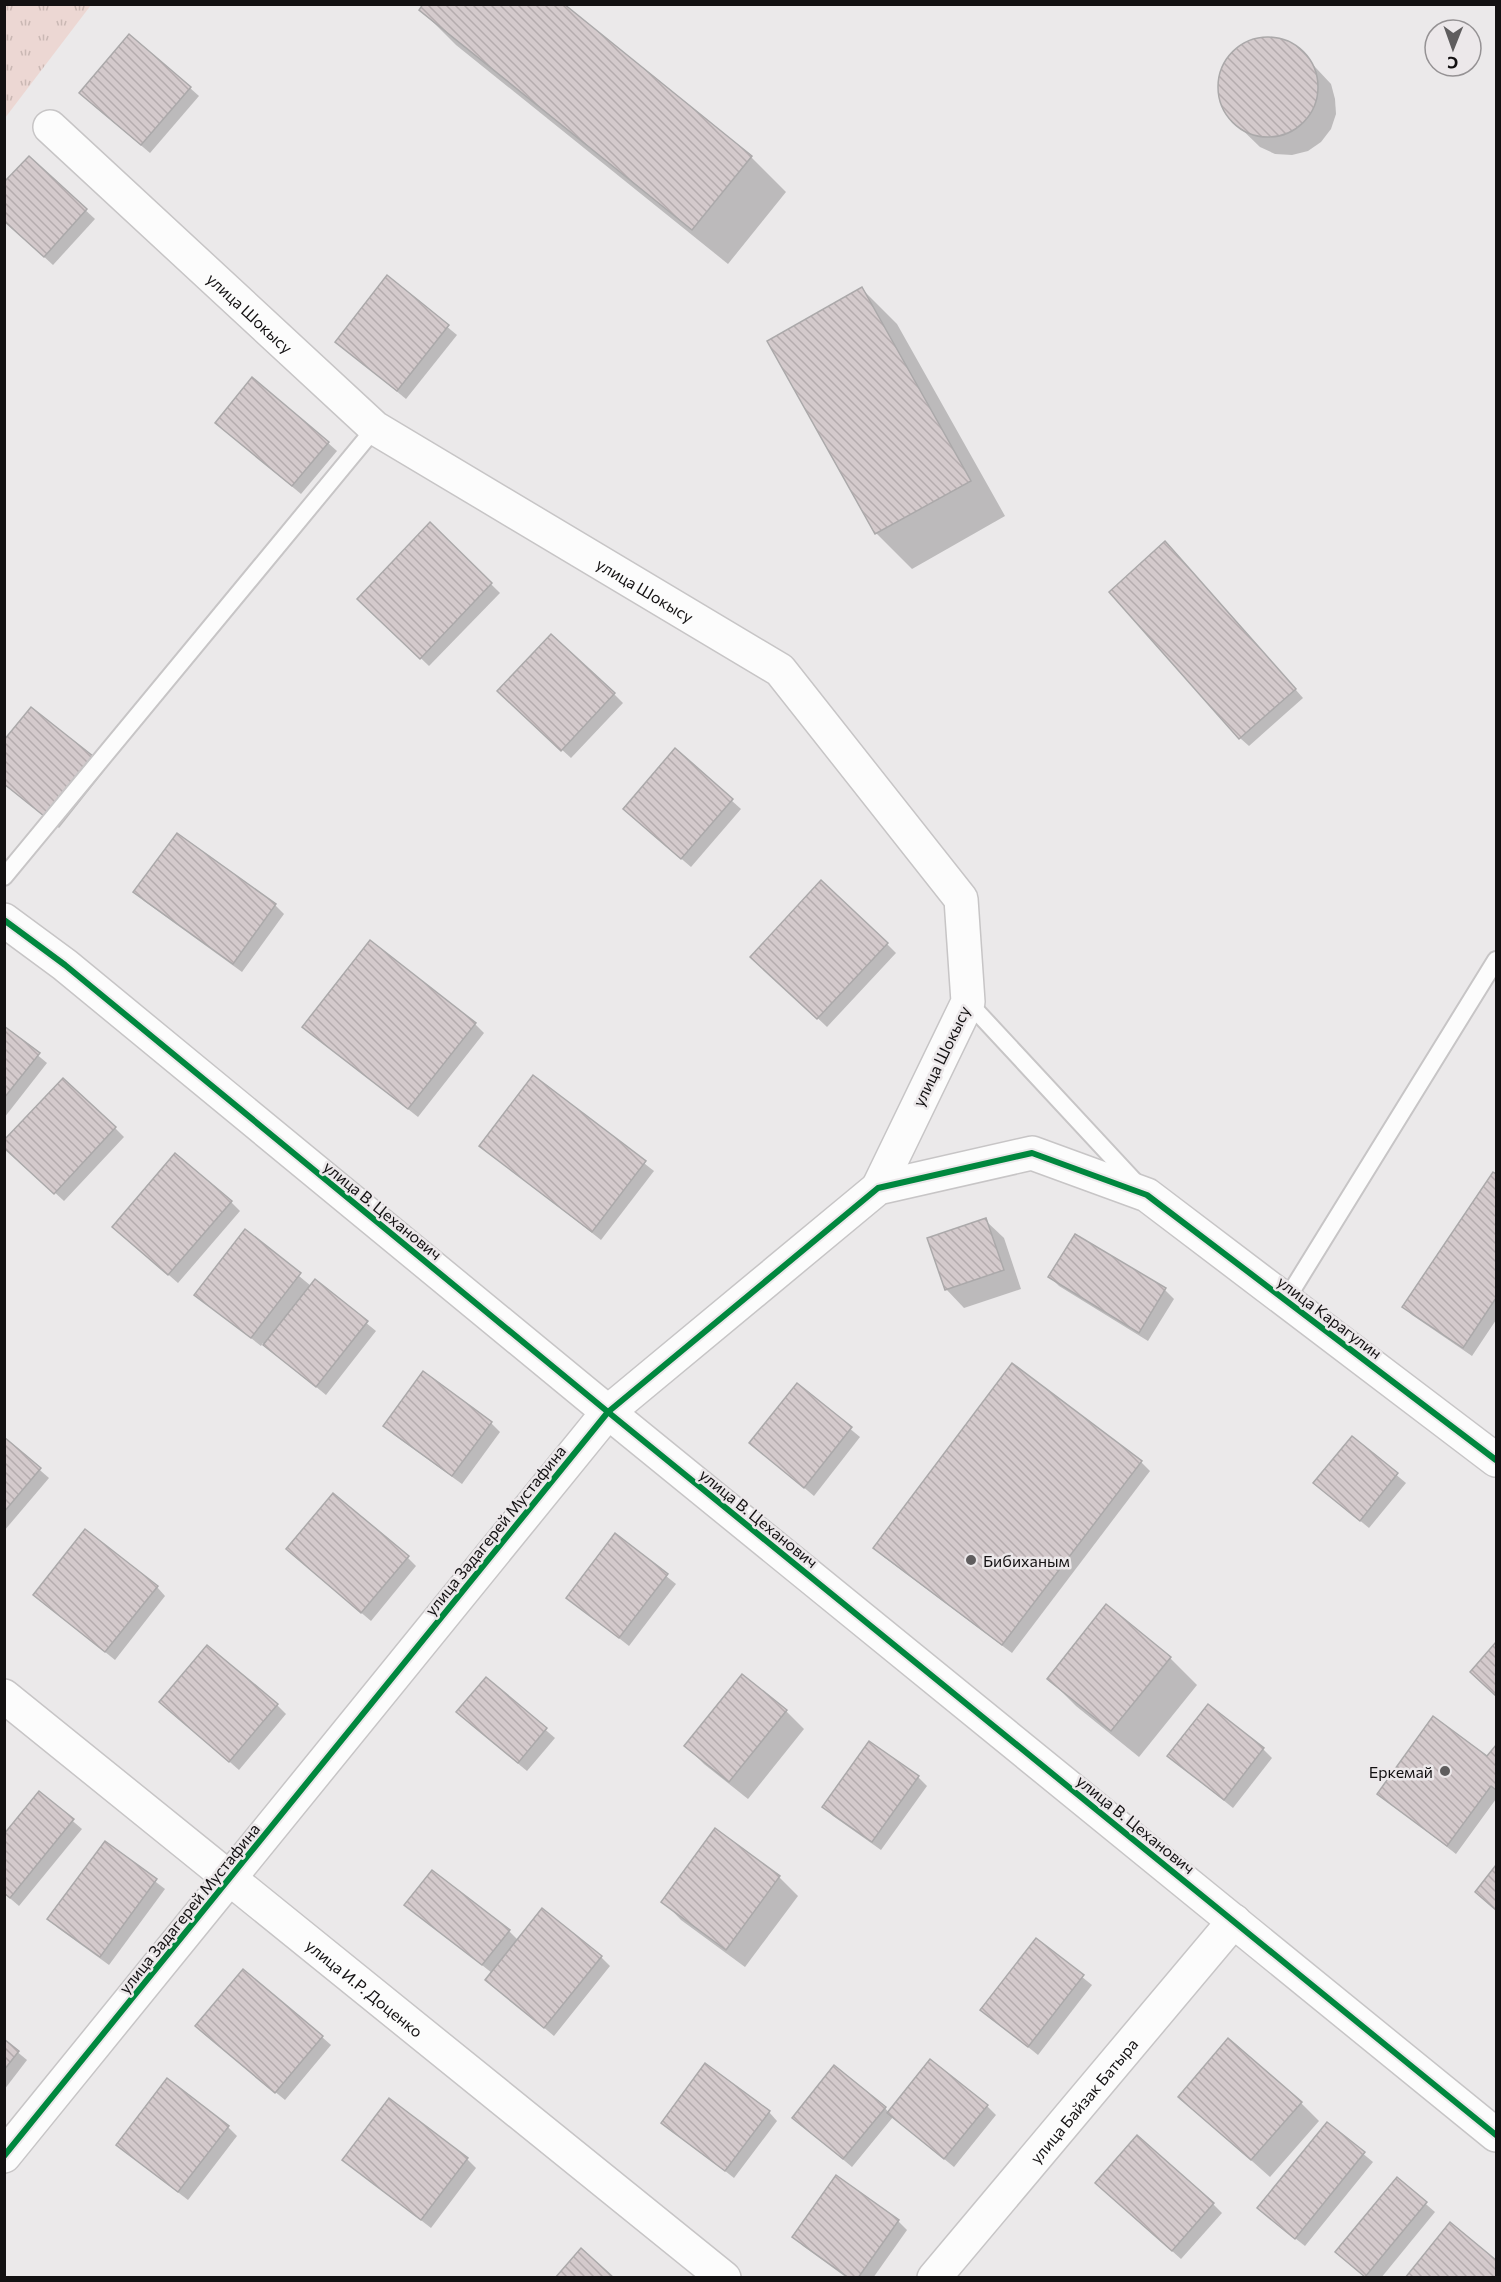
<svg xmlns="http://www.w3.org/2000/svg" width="1501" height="2282" viewBox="0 0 1501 2282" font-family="Commissioner,sans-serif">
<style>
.grass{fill:url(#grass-tufts)}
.shadow{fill:#0003}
.building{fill:url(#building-back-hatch);stroke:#aba9aa;stroke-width:1.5}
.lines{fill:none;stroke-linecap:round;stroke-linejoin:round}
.lane-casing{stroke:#c7c5c6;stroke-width:20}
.street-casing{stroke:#c7c5c6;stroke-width:36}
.lane{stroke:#fcfcfc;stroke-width:16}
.street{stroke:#fcfcfc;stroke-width:33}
.cycleway-casing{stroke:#ece8ea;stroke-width:10}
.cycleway{stroke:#00873e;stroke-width:6}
.poi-dot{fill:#5f5d5e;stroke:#ece8ea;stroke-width:2}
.labels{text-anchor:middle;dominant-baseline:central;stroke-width:5;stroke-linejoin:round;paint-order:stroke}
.street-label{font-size:16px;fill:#131112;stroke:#ece8ea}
.poi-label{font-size:16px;fill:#131112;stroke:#ece8ea;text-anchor:start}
</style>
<defs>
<pattern id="grass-tufts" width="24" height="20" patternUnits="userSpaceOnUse" patternTransform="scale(1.5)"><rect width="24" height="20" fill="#ecd7d3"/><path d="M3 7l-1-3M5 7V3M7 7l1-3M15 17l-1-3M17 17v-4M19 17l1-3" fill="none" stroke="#cab8b4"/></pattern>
<pattern id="building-back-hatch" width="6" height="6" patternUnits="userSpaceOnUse" patternTransform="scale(1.5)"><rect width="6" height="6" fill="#d4cacc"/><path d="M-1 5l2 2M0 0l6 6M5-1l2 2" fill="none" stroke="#b5acae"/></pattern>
</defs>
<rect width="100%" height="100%" fill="#ebe9ea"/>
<path class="grass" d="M5,4L91,5L5,118L4,5Z"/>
<g class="shadow">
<path d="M421,10L751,157L786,192L728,264L456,45Z"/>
<path d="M1273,38L1289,43L1301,52L1331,84L1335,99L1336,114L1331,129L1321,142L1308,151L1292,155L1275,154L1260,147L1229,117L1221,103L1219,86L1222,70L1230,55L1243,45L1258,40Z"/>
<path d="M190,88L199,96L150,153L90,102Z"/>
<path d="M29,158L95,219L53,265L4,220Z"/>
<path d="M387,277L457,335L406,399L337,342Z"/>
<path d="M862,289L897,324L1005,516L912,569L876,533L769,341Z"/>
<path d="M225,431L328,443L337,451L301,494Z"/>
<path d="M430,524L500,593L429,666L359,599Z"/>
<path d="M1174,552L1303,698L1249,746L1240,738Z"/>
<path d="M614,694L623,703L571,758L508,700Z"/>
<path d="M675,750L741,809L691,867L634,818Z"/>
<path d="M97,761L105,770L59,828L4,784Z"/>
<path d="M177,835L275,905L284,914L242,972L144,901L135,892Z"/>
<path d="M887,944L896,953L827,1027L761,965Z"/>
<path d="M475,1024L484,1033L418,1117L304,1027Z"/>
<path d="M4,1027L47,1063L4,1118Z"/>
<path d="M534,1077L654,1171L601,1240L481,1146Z"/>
<path d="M115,1128L124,1137L64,1201L12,1153Z"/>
<path d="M1493,1174L1496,1176V1320L1472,1356L1412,1315L1403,1306Z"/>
<path d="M231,1202L240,1211L178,1283L123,1235Z"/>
<path d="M985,1220L1004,1238L1021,1289L964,1308L946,1289Z"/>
<path d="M245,1231L311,1286L315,1281L376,1331L326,1395L263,1343L261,1346L196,1294Z"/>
<path d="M1050,1277L1165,1290L1174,1299L1148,1341L1059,1286Z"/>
<path d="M797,1385L860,1437L814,1496L751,1443Z"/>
<path d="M491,1423L500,1432L462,1484L394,1435L385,1426Z"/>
<path d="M1352,1438L1406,1483L1369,1528L1324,1491Z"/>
<path d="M4,1439L49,1478L4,1531Z"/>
<path d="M1141,1462L1150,1471L1012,1653L884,1557L875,1548Z"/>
<path d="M616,1536L676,1584L629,1646L568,1598Z"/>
<path d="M297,1558H408L416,1566L371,1621Z"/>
<path d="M157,1587L165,1596L115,1660L35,1595Z"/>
<path d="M1496,1645V1695L1472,1672Z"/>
<path d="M1170,1658L1197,1685L1139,1757L1076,1706L1049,1679Z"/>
<path d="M486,1679L555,1738L527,1771L467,1721Z"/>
<path d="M161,1702L277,1705L286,1714L239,1770Z"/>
<path d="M786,1711L804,1729L748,1799L704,1764L686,1746Z"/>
<path d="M1496,1747V1799L1456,1854L1379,1794L1488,1759Z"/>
<path d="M1263,1749L1272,1758L1233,1808L1169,1756Z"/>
<path d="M918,1777L927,1786L881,1850L833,1816L824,1807Z"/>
<path d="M40,1793L82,1829L19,1906L4,1893Z"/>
<path d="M715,1830L779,1877L798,1896L745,1967L681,1920L663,1901Z"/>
<path d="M105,1843L165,1889L109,1965L58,1928L49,1919Z"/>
<path d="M1496,1867V1910L1477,1892Z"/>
<path d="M406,1905L509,1931L518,1940L601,1957L610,1966L554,2036L487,1980L492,1973Z"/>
<path d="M1036,1940L1092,1985L1038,2055L982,2010Z"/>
<path d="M206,2035L322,2037L331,2045L285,2100Z"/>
<path d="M4,2041L27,2060L4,2090Z"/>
<path d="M1180,2097L1301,2103L1319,2121L1270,2177Z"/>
<path d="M987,2106L996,2115L954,2167L893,2117L852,2167L794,2118L885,2108L889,2113Z"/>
<path d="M769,2112L777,2121L734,2178L663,2122Z"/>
<path d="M1327,2124L1373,2162L1305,2246L1268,2217Z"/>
<path d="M228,2127L237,2136L188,2200L127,2153Z"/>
<path d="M467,2159L476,2168L431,2228L344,2160Z"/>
<path d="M1397,2179L1435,2212L1381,2278H1366L1346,2261Z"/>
<path d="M1106,2192L1213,2204L1222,2213L1181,2259Z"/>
<path d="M898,2221L907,2230L873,2278H847L803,2246L794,2237Z"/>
</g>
<g class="building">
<path d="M423,4H564L752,156L692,230L419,10Z"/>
<path d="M129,34L191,87L141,145L79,93Z"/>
<circle cx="1268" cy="87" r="50"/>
<path d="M29,156L87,209L44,257L4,221V182Z"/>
<path d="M387,275L449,325L397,391L335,342Z"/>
<path d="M862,287L971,481L875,534L767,341Z"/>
<path d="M252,377L329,442L292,486L215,423Z"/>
<path d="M430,522L492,583L420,659L357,599Z"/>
<path d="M1165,541L1296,689L1239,739L1109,592Z"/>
<path d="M551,634L615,693L561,751L497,691Z"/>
<path d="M31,707L98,760L49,820L4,784V740Z"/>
<path d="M675,748L733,799L681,859L623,809Z"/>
<path d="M177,833L276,904L233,964L133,892Z"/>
<path d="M821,880L888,943L817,1019L750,957Z"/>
<path d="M370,940L476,1023L408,1109L302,1027Z"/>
<path d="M4,1026L40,1053L4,1098Z"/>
<path d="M533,1075L646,1161L592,1232L479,1146Z"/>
<path d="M63,1078L116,1127L54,1194L4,1148V1140Z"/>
<path d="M175,1153L232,1201L168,1275L112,1227Z"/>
<path d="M1493,1172L1496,1174V1298L1463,1348L1402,1307Z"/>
<path d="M986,1218L1004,1270L945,1290L927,1238Z"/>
<path d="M245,1229L301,1273L251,1338L194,1295Z"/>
<path d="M1075,1234L1166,1288L1139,1333L1048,1277Z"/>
<path d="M315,1279L368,1321L316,1387L263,1345Z"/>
<path d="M1012,1363L1142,1461L1002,1645L873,1548Z"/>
<path d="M423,1371L492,1422L452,1476L383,1426Z"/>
<path d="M797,1383L852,1427L804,1488L749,1443Z"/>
<path d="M1352,1436L1398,1473L1360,1521L1313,1483Z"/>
<path d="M4,1437L41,1468L4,1512Z"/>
<path d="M333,1493L409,1556L361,1613L286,1549Z"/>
<path d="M85,1529L158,1586L105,1652L33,1595Z"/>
<path d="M615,1533L668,1574L619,1638L566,1598Z"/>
<path d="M1106,1604L1171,1657L1111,1731L1047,1679Z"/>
<path d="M1496,1642V1696L1470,1672Z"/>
<path d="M207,1645L278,1704L229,1762L159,1702Z"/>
<path d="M742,1674L787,1710L729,1782L684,1746Z"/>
<path d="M486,1677L547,1728L518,1763L456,1712Z"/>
<path d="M1208,1704L1264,1748L1224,1800L1167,1756Z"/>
<path d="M1433,1716L1487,1756L1496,1745V1790L1491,1786L1447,1846L1377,1794Z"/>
<path d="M869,1741L919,1776L872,1842L822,1807Z"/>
<path d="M39,1791L74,1819L10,1898L4,1893V1834Z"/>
<path d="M715,1828L780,1876L726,1950L661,1902Z"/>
<path d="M105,1841L157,1879L100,1957L47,1919Z"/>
<path d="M1496,1865V1910L1475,1892Z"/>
<path d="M432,1870L510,1930L482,1965L404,1905Z"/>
<path d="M542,1908L602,1956L544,2028L485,1980Z"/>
<path d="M1036,1938L1084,1975L1028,2047L980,2010Z"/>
<path d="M243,1969L323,2036L275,2093L195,2026Z"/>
<path d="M1228,2038L1302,2102L1251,2160L1178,2097Z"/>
<path d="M4,2039L19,2051L4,2070Z"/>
<path d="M930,2059L988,2105L944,2159L887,2113Z"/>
<path d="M705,2063L770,2111L725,2171L661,2123Z"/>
<path d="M834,2065L886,2107L843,2159L792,2118Z"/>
<path d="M167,2078L229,2126L178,2192L116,2145Z"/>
<path d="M389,2098L468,2158L421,2220L342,2160Z"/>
<path d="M1327,2122L1365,2152L1295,2239L1257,2208Z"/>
<path d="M1137,2135L1214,2203L1172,2251L1095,2183Z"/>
<path d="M836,2175L899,2220L858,2278H849L792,2237Z"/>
<path d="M1397,2177L1427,2202L1365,2277L1335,2252Z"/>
<path d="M1450,2222L1496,2260V2278H1405Z"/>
<path d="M581,2248L614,2278H555Z"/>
</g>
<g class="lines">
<g class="lane-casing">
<g id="lane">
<path d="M4,877L375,428"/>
<path d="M968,1002L1137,1184"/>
<path d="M1286,1300L1496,960"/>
</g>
</g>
<g class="street-casing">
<g id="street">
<path id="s1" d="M50,127L375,428L780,670L961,899L968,1002L878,1188"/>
<path d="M4,920L65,965L608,1412L1496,2135"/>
<path id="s2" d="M4,1696L724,2278"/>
<path d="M4,2156L608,1412L878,1188L1032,1153L1147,1195L1496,1460"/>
<path id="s3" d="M934,2278L1234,1921"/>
</g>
</g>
<use href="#lane" class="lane"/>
<use href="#street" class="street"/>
<g class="cycleway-casing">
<g id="cycleway">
<path d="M4,920L65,965L608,1412L1496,2135"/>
<path d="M4,2156L608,1412L878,1188L1032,1153L1147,1195L1496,1460"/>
</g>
</g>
<use href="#cycleway" class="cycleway"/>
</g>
<g class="poi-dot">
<circle cx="971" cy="1560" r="6"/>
<circle cx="1445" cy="1771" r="6"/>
</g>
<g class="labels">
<g class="street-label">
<text stroke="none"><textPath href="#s1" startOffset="273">улица Шокысу</textPath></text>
<text stroke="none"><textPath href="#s1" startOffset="758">улица Шокысу</textPath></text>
<text transform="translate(941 1056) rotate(-64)">улица Шокысу</text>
<text transform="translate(383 1210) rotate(39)">улица В. Цеханович</text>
<text transform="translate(1330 1317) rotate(37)">улица Карагулин</text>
<text transform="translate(759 1518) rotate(39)">улица В. Цеханович</text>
<text transform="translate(495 1530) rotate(-51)">улица Задагерей Мустафина</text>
<text transform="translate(1136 1824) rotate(39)">улица В. Цеханович</text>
<text transform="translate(189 1908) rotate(-51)">улица Задагерей Мустафина</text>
<text stroke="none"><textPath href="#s2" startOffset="464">улица И.Р. Доценко</textPath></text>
<text stroke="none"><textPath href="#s3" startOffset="232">улица Байзак Батыра</textPath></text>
</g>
<g class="poi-label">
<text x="983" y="1560">Бибиханым</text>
<text x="1433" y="1771" text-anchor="end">Еркемай</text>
</g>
</g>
<rect width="1501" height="2282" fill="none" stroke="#131112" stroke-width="12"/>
<g transform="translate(1453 48) rotate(181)"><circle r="28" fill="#ece8ea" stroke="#959294" stroke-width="1.5"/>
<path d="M0-4.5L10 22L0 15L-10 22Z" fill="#5f5d5e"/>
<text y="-9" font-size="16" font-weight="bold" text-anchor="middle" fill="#131112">С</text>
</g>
</svg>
